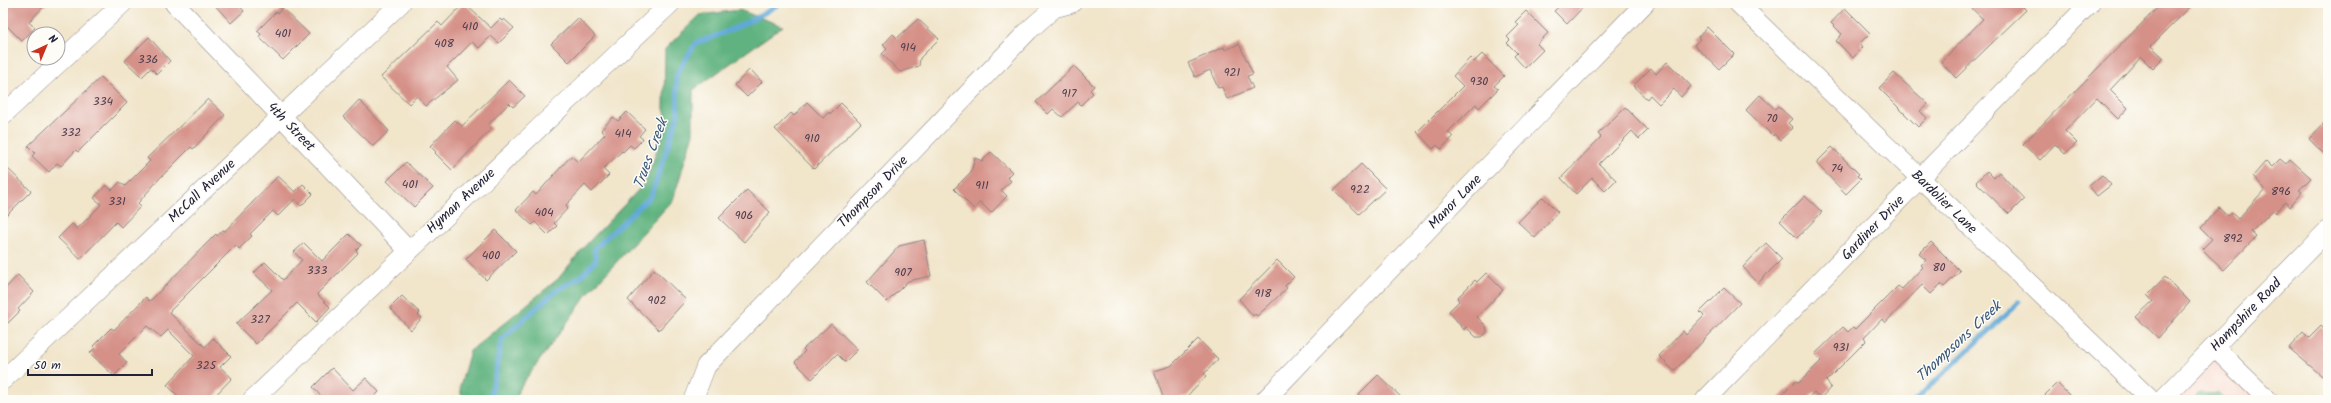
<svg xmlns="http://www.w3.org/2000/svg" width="2331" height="403" viewBox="0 0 2331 403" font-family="Kalam,sans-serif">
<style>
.built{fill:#f6d2c4}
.forest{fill:#61b380;stroke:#426a5e}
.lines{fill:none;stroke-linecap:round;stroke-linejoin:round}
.stream{stroke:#60a9d8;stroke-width:5}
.building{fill:#d59188}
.minor-casing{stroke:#8a8482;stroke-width:20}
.minor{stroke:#fff;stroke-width:19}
.labels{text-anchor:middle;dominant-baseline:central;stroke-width:3;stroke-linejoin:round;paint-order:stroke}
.number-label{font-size:12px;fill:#4f3e4e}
.street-label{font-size:14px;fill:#22223b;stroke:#fdfcf7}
.water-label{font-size:15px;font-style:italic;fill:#3b587a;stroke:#fdfcf7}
</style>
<rect width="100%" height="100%" fill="#fdfcf7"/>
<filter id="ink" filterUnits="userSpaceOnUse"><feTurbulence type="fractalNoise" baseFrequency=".025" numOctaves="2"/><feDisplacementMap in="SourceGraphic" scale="8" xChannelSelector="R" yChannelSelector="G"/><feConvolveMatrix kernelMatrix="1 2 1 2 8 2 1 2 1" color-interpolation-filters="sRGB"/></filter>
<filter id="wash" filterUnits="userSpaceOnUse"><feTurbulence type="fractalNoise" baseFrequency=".012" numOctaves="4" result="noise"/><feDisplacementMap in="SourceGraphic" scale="16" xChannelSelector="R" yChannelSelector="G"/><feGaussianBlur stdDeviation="0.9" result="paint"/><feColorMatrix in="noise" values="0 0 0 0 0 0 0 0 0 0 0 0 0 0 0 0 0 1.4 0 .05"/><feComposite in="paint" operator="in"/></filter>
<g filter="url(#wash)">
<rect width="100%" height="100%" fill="#f1e5ca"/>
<path class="built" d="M2215,348L2268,400H2162Z"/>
<g class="forest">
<path d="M739,10L783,26L693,90V134L673,200L590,291L518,390L517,400H462L460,386L470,351L558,279L584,247L645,183L668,121L664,109L665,49L700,15Z"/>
<path d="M2200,393L2219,394L2226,400H2193Z"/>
</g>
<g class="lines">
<g class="stream">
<path d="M490,400L502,339L553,293L581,276L596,260L594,249L651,196L678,116L676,75L696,43C727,33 754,20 781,3"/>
<path d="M1915,400L2019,302"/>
</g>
</g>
<g id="blocks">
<g class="building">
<path d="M11,3H47L29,22L35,28L22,41L3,22V11Z"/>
<path d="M213,3H237L244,11L231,23Z"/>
<path d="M464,3L491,28L500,19L502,21L504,19L514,28L499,43L491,36L479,48L472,42L447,67L458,80L426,106L417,96L409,104L381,77L438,22L442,26Z"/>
<path d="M1563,3H1587L1567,24L1554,11Z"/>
<path d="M1966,3H2019L2026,10L1956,78L1941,62L1983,19Z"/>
<path d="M2162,3H2194L2151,46L2164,58L2153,69L2141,57L2110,90L2128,108L2118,119L2097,98L2065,131L2077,143L2065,154L2055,144L2040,160L2023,144Z"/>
<path d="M282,8L309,34L283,60L259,37L261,34L257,31L276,12L278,13Z"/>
<path d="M1845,8L1870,33L1860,43L1863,47L1853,58L1836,41L1842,34L1831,23Z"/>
<path d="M1526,11L1548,33L1537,44L1543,50L1525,68L1514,56L1517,53L1507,43L1510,40L1507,37L1519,25L1515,22Z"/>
<path d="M578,18L595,36L569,62L551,44Z"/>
<path d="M918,19L939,39L920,58L919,66L900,72L882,54L887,49L883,45L893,34L897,38Z"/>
<path d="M1707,27L1734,54L1719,69L1694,45L1700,39L1698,37Z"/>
<path d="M149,37L170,61L157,74L151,68L142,77L125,61Z"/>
<path d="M1239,44L1253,74L1247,76L1253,88L1227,99L1222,87L1218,88L1210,70L1195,77L1188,63L1224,47L1225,50Z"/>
<path d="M1482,54L1504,76L1494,86L1498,89L1479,108L1476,104L1448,132L1453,137L1441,149L1437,145L1433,149L1417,132L1463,86L1453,76L1470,58L1474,62Z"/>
<path d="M1667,62L1691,86L1681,97L1674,89L1659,104L1650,95L1647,99L1633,86L1651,68L1656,74Z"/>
<path d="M1074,66L1094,86L1090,90L1093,93L1081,105L1078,102L1062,117L1053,109L1048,114L1036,102Z"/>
<path d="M750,69L762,82L747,97L735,85Z"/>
<path d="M1894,73L1928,104L1920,111L1927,118L1918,127L1879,88Z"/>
<path d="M101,77L127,103L78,152L76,150L61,166L57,163L49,172L32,156L35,153L28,146Z"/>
<path d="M509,80L525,96L513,107L509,103L488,125L491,129L452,170L435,153L436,152L430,146L455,120L462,126Z"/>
<path d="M1760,95L1775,109L1778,106L1792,119L1788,123L1793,128L1780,140L1774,134L1773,136L1746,110Z"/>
<path d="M208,99L225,115L193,149L191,147L159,179L138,203L141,206L121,227L116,222L80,259L58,238L72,224L77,229L99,207L101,204L94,198L106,185L112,190L120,182L125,186L150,161L147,158Z"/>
<path d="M359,100L389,131L373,146L343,117Z"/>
<path d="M807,102L823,118L829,112L830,114L841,103L861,123L814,169L775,129L791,113L794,116Z"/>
<path d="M1625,107L1648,130L1639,139L1632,131L1599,164L1616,180L1605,191L1592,178L1576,194L1561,178L1601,137L1598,134Z"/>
<path d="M627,112L645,129L639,136L643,139L634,148L630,145L623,152L622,151L603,169L609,175L592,192L585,185L566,205L568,208L554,223L557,226L548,235L535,222L532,225L516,210L533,192L536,195L571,156L578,162L605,134L601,130L613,117L618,121Z"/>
<path d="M2328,119V158L2309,139Z"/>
<path d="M1832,147L1859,174L1857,176L1861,179L1846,194L1816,163Z"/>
<path d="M991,152L1012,172L1007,177L1011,181L1001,190L1007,196L991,213L980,202L974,209L954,189L971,172L975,158L982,161Z"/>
<path d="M2280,159L2286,164L2290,159L2311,178L2299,190L2302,192L2289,207L2285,202L2276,213L2273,210L2251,232L2256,237L2224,270L2202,249L2212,239L2201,228L2219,207L2228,216L2232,213L2238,219L2265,189L2253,176L2266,161L2272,167Z"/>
<path d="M406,162L433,188L414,207L387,181Z"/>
<path d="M3,164L31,191L3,219Z"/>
<path d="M1361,164L1386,189L1359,214L1334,190Z"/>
<path d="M1987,171L1994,178L1999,172L2024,199L2009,214L1976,182Z"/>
<path d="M2102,175L2111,185L2097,196L2089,186Z"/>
<path d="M278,176L295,192L303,184L313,194L301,206L295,199L278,216L273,211L250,234L252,236L239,249L236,245L169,312L205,347L213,338L231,356L220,367L232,378L211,400H182L167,385L194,356L168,330L161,337L147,326L119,354L127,363L114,376L90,353L95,348L93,346L111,328L114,330L146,297L149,301L152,299L216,234L217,236L223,230L225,231Z"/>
<path d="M747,190L770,212L744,242L719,218Z"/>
<path d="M1805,196L1822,212L1797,238L1780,221Z"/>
<path d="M1543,197L1558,212L1535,238L1518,222Z"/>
<path d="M495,230L516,251L486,280L466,259Z"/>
<path d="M349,234L361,245L356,250L358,253L317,294L330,307L316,322L297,303L256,344L236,324L272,290L254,273L265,262L283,280L302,260L294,252L304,243L322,261Z"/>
<path d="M924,240L931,276L908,281L887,302L867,282L899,246Z"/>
<path d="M1931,242L1960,271L1944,287L1941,284L1931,294L1922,285L1885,323L1882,319L1864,338L1866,341L1826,381L1831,387L1821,398L1814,392L1806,400H1777L1796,381L1799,383L1821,361L1815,354L1843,327L1848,332L1853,327L1855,329L1898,286L1902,289L1923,267L1921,265L1926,260L1919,254Z"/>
<path d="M1766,243L1782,259L1758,283L1743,267Z"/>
<path d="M1277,260L1294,277L1285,286L1287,288L1268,306L1257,316L1255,314L1253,316L1239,299Z"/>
<path d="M654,269L686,300L659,330L628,300Z"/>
<path d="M1486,273L1503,290L1477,317L1486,326L1487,332L1482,337H1476L1466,327L1464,330L1449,311L1459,301L1457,298L1475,280L1477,282Z"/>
<path d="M18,275L34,292L18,309L20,311L3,328V291Z"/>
<path d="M2165,277L2190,302L2158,338L2136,317L2153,301L2147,295Z"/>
<path d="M1724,288L1740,303L1674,371L1659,356L1683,331L1686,335L1704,316L1700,312Z"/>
<path d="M402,296L420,313L418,315L422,318L411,330L390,308Z"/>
<path d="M831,324L857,349L856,351L845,362L837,354L812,379L795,362L805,351L803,349Z"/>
<path d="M2321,326L2328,333V381L2289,348L2303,332L2309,338Z"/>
<path d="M1198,339L1218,359L1204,374L1206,376L1187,396L1173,400H1164L1154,371L1171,366Z"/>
<path d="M332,368L353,390L366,378L379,392L371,400H324L313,387Z"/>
<path d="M1378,375L1404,400H1366L1359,394Z"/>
<path d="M2057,383L2074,400H2040Z"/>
</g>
</g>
</g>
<g filter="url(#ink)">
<use href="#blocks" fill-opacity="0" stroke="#8a8482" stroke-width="1"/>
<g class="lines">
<g class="minor-casing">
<g id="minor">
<path d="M174,3L409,251"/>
<path d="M1738,3L2151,400"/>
<path d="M3,115L123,3"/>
<path d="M2215,348L2268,400"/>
<path d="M3,380L401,3"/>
<path d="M252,400L671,3"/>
<path d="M693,400L706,366L1029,30L1054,8L1072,3"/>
<path d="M1265,400L1645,3"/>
<path d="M1705,400L2090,3"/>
<path d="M2162,400L2328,230"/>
</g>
</g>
<use href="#minor" class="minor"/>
</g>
</g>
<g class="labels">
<g class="number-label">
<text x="470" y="26">410</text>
<text x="283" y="33">401</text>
<text x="444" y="43">408</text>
<text x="908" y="47">914</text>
<text x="148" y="59">336</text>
<text x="1232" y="72">921</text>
<text x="1479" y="81">930</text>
<text x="1069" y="93">917</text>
<text x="103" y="101">334</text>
<text x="1772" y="118">70</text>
<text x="71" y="132">332</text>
<text x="623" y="133">414</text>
<text x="812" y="138">910</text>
<text x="1837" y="168">74</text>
<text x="410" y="184">401</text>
<text x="982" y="185">911</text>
<text x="1360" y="189">922</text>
<text x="2281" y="191">896</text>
<text x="117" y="201">331</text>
<text x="544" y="212">404</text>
<text x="744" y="215">906</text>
<text x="2233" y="238">892</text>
<text x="491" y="255">400</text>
<text x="1939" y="267">80</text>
<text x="317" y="270">333</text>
<text x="903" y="272">907</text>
<text x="1263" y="293">918</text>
<text x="657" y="300">902</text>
<text x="260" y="319">327</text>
<text x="1841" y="347">931</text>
<text x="206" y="365">325</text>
</g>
<g class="street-label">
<text transform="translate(291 127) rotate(46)">4th Street</text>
<text transform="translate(202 191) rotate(-43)">McCall Avenue</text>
<text transform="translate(873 192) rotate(-46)">Thompson Drive</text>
<text transform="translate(461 201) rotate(-43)">Hyman Avenue</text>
<text transform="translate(1455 202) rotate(-46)">Manor Lane</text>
<text transform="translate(1944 202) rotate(44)">Bardolier Lane</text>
<text transform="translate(1873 228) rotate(-46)">Gardiner Drive</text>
<text transform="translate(2246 315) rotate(-46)">Hampshire Road</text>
</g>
<g class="water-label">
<text transform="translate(651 154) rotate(-70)">Trues Creek</text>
<text transform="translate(1959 342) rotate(-43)">Thompsons Creek</text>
</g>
</g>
<rect width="2331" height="403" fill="none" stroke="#fdfcf7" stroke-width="16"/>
<g transform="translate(46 46) rotate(44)"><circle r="19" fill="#fdfcf7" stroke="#a5a5ac"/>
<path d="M0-3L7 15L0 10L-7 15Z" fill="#c8321e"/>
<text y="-6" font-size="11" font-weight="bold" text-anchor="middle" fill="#22223b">N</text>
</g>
<path d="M28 369v6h124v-6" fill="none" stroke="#22223b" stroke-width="2"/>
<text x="34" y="369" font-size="12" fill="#22223b" stroke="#fdfcf7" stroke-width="3" paint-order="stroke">50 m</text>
</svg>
